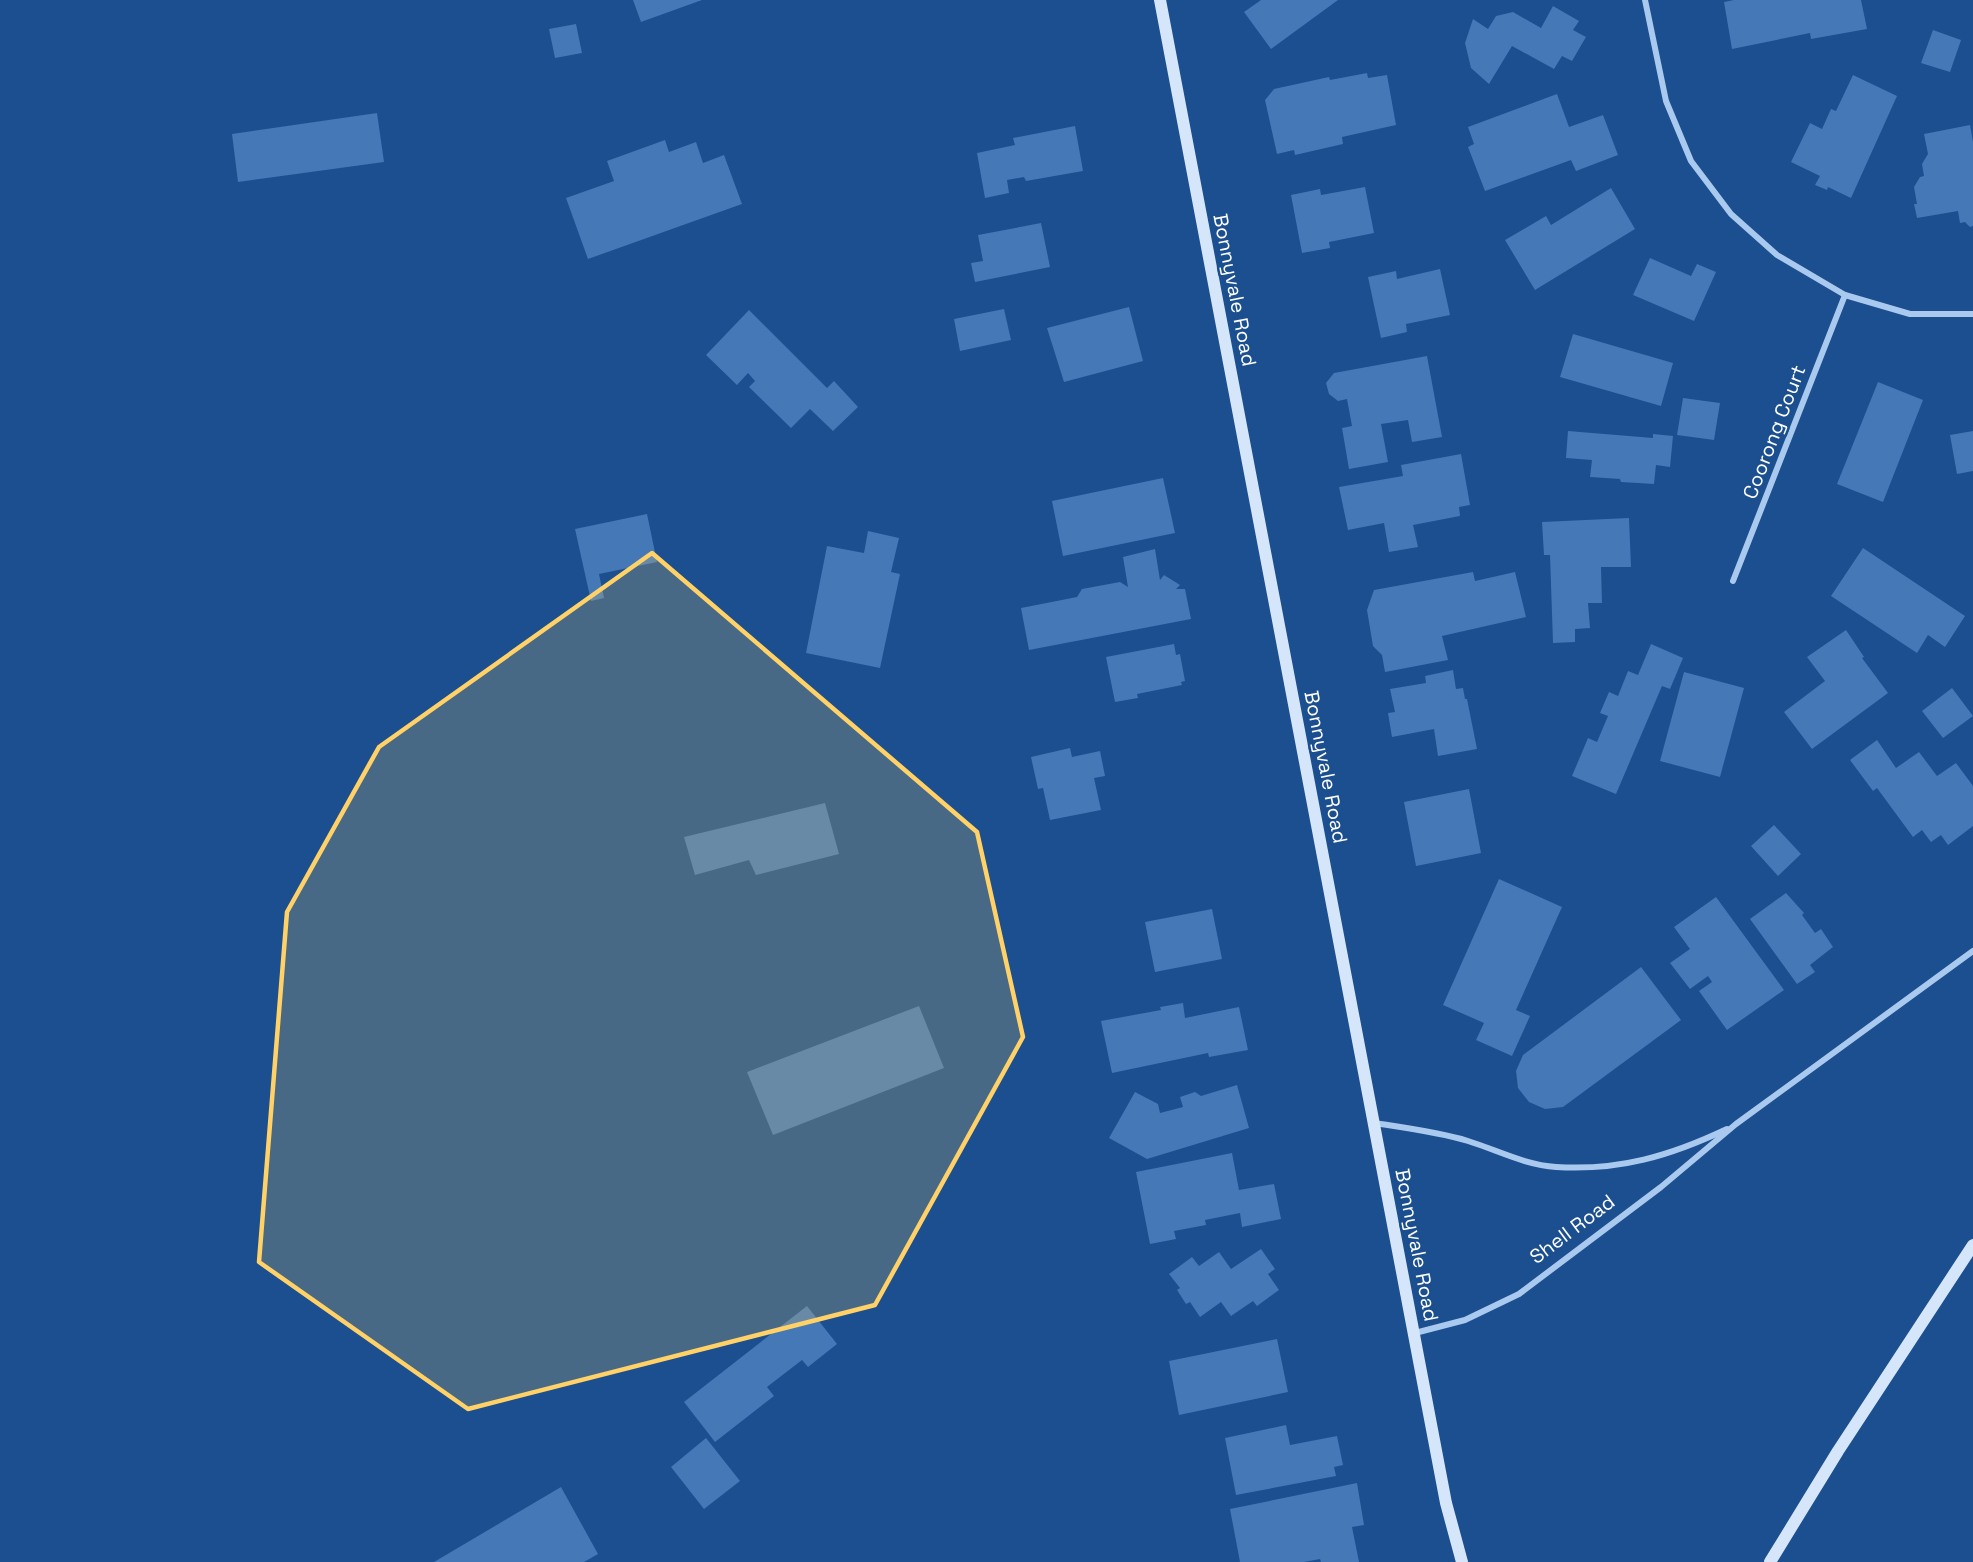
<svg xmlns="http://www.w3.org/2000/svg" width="1973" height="1562" viewBox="0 0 1973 1562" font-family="'Space Grotesk',sans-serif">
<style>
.building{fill:#4478b7}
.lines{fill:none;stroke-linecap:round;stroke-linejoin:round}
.street{stroke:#a9c9ee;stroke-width:6}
.secondary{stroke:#d6e6fa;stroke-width:12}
.marked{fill:#ffd166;fill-opacity:0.2;stroke:#ffd166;stroke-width:4.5;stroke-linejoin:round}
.labels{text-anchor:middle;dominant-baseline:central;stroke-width:5;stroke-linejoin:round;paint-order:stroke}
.street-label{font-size:20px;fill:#fff;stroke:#1b4f8f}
</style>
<rect width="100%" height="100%" fill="#1b4f8f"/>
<g class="building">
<path d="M633,0H702L641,22Z"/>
<path d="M1261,0H1338L1271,49L1244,12Z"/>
<path d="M1734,0H1861L1867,29L1811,39L1810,33L1732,49L1724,2Z"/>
<path d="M1553,6L1579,21L1573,30L1586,37L1572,61L1562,56L1554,69L1512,46L1489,84L1471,68L1465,43L1473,19L1488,29L1496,16L1513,12L1541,28Z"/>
<path d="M576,24L582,53L555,58L549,29Z"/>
<path d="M1933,30L1961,40L1950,72L1921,63Z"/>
<path d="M1367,73L1368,78L1387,75L1396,125L1342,137L1343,144L1295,155L1294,150L1277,154L1265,100L1274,89L1329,77L1330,80Z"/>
<path d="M1853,75L1897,96L1851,198L1828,187L1827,190L1815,185L1820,176L1791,162L1810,123L1822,129L1831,109L1836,111Z"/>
<path d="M1557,94L1569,127L1603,115L1618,155L1576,171L1571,160L1485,191L1468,147L1474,144L1468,127Z"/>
<path d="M377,113L384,162L238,182L232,134Z"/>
<path d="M1970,125L1973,142V226L1970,227L1965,222L1960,223L1958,211L1917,218L1914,204H1917L1914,187L1920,177L1924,176L1922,164L1928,154L1924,134Z"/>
<path d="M1075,126L1083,171L1026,181L1024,177L1007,180L1009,193L985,198L977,153L1015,145L1013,138Z"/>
<path d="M665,140L669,152L696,142L703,163L724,155L742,204L588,259L566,198L614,181L607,161Z"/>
<path d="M1365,187L1374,233L1329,242L1330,248L1302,253L1291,195L1320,189L1321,195Z"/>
<path d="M1611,188L1635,229L1535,290L1505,240L1546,216L1551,225Z"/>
<path d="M1041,223L1050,267L975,282L971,263L983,261L978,235Z"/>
<path d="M1650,258L1691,276L1697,264L1716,272L1694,321L1633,295Z"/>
<path d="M1440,269L1450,315L1406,324L1407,332L1381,338L1368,277L1396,271L1397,279Z"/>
<path d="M1129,307L1143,361L1064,382L1047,328Z"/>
<path d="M1004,309L1011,340L960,351L954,319Z"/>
<path d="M749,310L827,388L834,381L858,407L833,431L810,409L791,428L749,387L755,381L748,373L737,385L706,355Z"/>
<path d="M1573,334L1673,363L1661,406L1560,377Z"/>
<path d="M1427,356L1442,437L1412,442L1408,420L1381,424L1388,462L1349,469L1342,428L1352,426L1347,399L1338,401L1329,394L1326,383L1334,373Z"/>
<path d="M1878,382L1923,400L1883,502L1837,484Z"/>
<path d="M1683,398L1720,403L1714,440L1677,435Z"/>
<path d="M1568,431L1653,438V434L1673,436L1670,467L1656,465L1654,484L1621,482L1620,479L1590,477L1592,460L1566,458Z"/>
<path d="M1973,431V471L1957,474L1950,435Z"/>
<path d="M1461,454L1470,505L1459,507L1460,516L1413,525L1418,547L1389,552L1384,523L1348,530L1339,487L1403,476L1401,465Z"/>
<path d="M1163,478L1175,533L1063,556L1052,501Z"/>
<path d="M647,514L657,562L599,574L604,598L591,601L575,529Z"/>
<path d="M1629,518L1631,567H1601L1602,603H1588L1590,628L1575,629V642L1553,643L1550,555H1544L1542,522Z"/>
<path d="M868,531L899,538L891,572L900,574L880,668L806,653L827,546L864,553Z"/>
<path d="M1863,548L1965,616L1945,647L1928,635L1917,653L1831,596Z"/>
<path d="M1155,549L1160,580L1164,575L1180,585L1176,589H1185L1191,619L1029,650L1021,608L1077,597L1082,589L1120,582L1128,587L1123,557Z"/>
<path d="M1473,572L1475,581L1515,572L1526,617L1442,636L1448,660L1385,672L1382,655L1373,646L1367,610L1374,590Z"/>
<path d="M1846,630L1864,657L1862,658L1888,693L1812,749L1784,712L1825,681L1807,657Z"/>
<path d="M1174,644L1176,655L1180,654L1185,681L1181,682L1182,685L1137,694L1138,698L1115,702L1106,657Z"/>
<path d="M1651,644L1683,658L1670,689L1662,686L1616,794L1572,776L1588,738L1597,742L1608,716L1600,713L1609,692L1618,696L1628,671L1638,675Z"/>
<path d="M1453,670L1456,689L1463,688L1465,699H1467L1477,749L1438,756L1434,729L1392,737L1388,713L1395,712L1390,689L1426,683L1425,676Z"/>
<path d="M1684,672L1744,688L1720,777L1660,761Z"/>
<path d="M1952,688L1973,716L1943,738L1922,711Z"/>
<path d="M1877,740L1896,768L1919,752L1937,776L1956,763L1973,786V826L1948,845L1941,835L1931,842L1922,830L1913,837L1877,788L1873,791L1850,760Z"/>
<path d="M1070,748L1072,757L1100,751L1105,776L1094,778L1101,810L1050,820L1043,788L1038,789L1031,757Z"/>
<path d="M1469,789L1481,853L1416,866L1404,802Z"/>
<path d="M825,803L839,854L756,875L749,860L695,875L684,837Z"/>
<path d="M1774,825L1801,854L1778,876L1751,846Z"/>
<path d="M1499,879L1562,907L1516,1010L1530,1016L1512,1056L1476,1040L1484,1023L1443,1005Z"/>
<path d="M1786,893L1804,913L1802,915L1815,933L1821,929L1833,947L1810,965L1815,972L1797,984L1750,919Z"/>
<path d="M1716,897L1784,990L1727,1030L1699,991L1712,982L1708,976L1690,989L1670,963L1690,949L1674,927Z"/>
<path d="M1212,909L1222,959L1155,972L1145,922Z"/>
<path d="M1641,967L1681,1020L1563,1107L1545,1109L1529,1102L1518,1088L1516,1071L1523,1055Z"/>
<path d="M1183,1003L1185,1018L1239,1007L1248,1050L1209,1057L1208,1053L1112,1073L1101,1021L1161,1010L1160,1007Z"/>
<path d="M919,1006L944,1068L773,1135L747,1072Z"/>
<path d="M1237,1085L1249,1128L1147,1159L1109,1138L1135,1092L1158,1104L1160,1113L1183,1107L1180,1097L1195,1092L1201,1096Z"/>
<path d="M1232,1153L1239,1190L1274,1184L1281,1219L1242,1227L1240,1213L1205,1220L1206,1225L1174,1231L1176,1239L1150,1244L1136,1172Z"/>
<path d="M1261,1249L1275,1269L1268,1274L1279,1290L1257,1306L1253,1301L1231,1316L1221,1302L1200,1317L1190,1302L1186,1304L1177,1290L1180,1288L1169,1274L1192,1257L1199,1266L1219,1252L1231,1269Z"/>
<path d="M807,1306L837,1344L808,1367L802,1360L767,1387L774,1396L715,1442L684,1402Z"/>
<path d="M1277,1339L1288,1392L1179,1415L1169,1361Z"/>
<path d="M1286,1425L1290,1445L1337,1436L1343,1465L1334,1467L1336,1476L1236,1495L1225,1438Z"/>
<path d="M706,1438L740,1481L704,1509L671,1467Z"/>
<path d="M1357,1483L1364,1525L1352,1527L1359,1562H1321L1320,1559L1304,1562H1240L1230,1509Z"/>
<path d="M561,1487L598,1554L584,1562H434Z"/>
</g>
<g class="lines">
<g class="street">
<path d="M1645,0L1666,101L1691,161L1731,214L1777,255L1845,295L1910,314H1973"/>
<path d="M1733,581L1845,295"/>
<path d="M1374,1123C1406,1128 1438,1132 1468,1141C1497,1150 1525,1165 1556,1167C1619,1171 1670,1156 1727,1129"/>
<path d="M1415,1333L1465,1320L1519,1294L1661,1187L1736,1124L1973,951"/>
</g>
<g class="secondary">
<path d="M1160,0L1446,1503L1462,1562"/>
<path d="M1770,1562L1838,1451L1973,1245"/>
</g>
</g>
<path class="marked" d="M652,553L977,832L1023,1037L875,1305L468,1409L259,1262L287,912L379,747Z"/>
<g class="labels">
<g class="street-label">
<text transform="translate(1235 290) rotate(79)">Bonnyvale Road</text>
<text transform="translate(1774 432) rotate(-69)">Coorong Court</text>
<text transform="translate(1326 767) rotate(79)">Bonnyvale Road</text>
<text transform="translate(1572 1229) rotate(-37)">Shell Road</text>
<text transform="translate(1417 1245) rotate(79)">Bonnyvale Road</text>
</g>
</g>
</svg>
